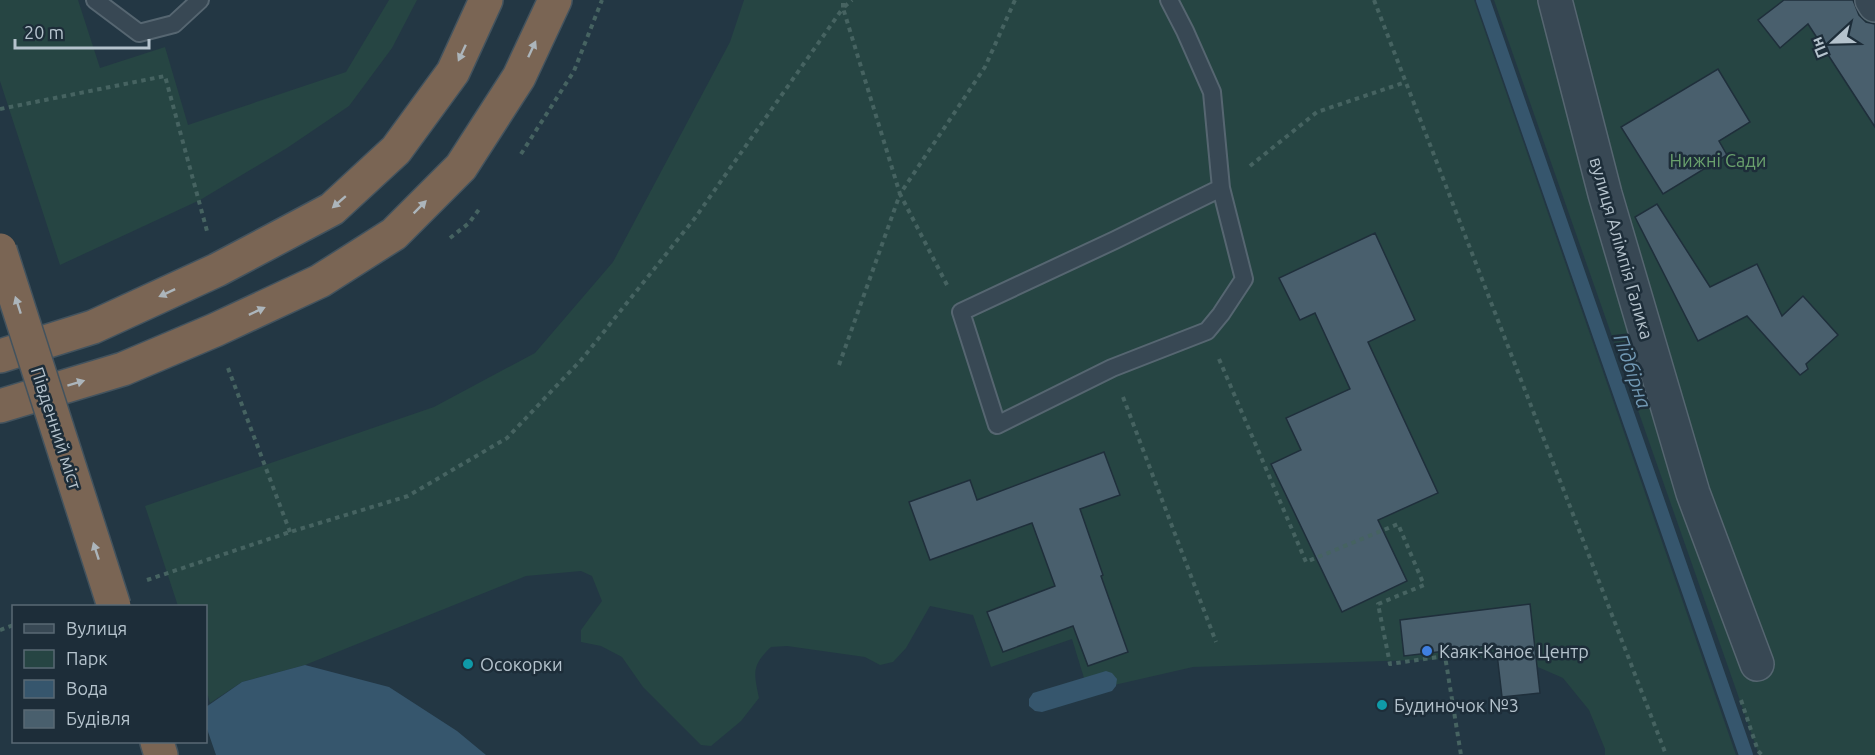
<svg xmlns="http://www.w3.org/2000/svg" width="1875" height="755" viewBox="0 0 1875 755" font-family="Ubuntu,sans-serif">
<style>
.green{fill:#264543}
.water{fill:#36566d}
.pier{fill:#233744}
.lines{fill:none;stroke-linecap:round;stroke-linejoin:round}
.stream{stroke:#36566d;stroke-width:14}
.building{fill:#495f6d;stroke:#1f2f3b;stroke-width:1.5}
.lane-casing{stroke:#566671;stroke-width:20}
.street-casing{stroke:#566671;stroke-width:36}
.highway-casing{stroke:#43535e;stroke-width:36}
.path{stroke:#466361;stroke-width:4;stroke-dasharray:4.5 4.5;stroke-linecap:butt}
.lane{stroke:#384854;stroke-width:16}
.street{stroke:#384854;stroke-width:33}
.highway{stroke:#7a6554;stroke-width:33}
.highway-bridge-casing{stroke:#43535e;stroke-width:36;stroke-linecap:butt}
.highway-bridge{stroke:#7a6554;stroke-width:33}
.oneway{fill:#acb5bb}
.shop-dot{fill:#3f7fe0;stroke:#1d2d39;stroke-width:2}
.culture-dot{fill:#0f9aa8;stroke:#1d2d39;stroke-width:2}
.labels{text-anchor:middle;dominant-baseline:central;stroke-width:5;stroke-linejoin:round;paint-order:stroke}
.park-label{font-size:18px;fill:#6aa16d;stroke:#1d2d39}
.street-label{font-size:18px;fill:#b5c3cd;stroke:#1d2d39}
.poi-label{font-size:18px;fill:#b5c3cd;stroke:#1d2d39;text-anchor:start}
.water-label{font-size:20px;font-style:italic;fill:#7299b4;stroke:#1d2d39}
</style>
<rect width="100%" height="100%" fill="#233744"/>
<g class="green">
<path d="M0,0H78L100,68L165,47L188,125L346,72L389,0H417L392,48L349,106L287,148L200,200L60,265L0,81Z"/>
<path d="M744,0H1474L1736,755H1605V749L1589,710L1563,678L1515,657L1193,667L1088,691L1072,639L991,667L973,615L930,606L906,648L893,662L880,665L865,657L787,646L771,647C751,666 754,673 759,698L741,721L711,746L701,745L643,687L622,657L601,646L581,642V630L602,601L592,576L581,571L526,576L305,665L242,682L210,703L206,689V606H178L145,506L434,407L535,353L613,262L730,42Z"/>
<path d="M1494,0H1875V755H1759Z"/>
</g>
<g class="water">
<path d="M305,665L389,687L457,731L486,755H131L206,742V707L242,682Z"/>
<path d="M1106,671L1112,673L1117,679L1116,686L1112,691L1042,712L1035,711L1029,706V699L1033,693Z"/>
</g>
<path class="pier" d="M206,726L216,755H128L147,742H206Z"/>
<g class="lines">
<path class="stream" d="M1483,0L1746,755"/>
</g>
<g class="building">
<path d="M1784,0H1853L1859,15L1866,22L1875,24V127L1808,24L1780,48L1758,20Z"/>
<path d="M1718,69L1750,122L1719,141L1727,155L1663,194L1621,127Z"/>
<path d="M1657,204L1710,287L1757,264L1782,316L1803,296L1838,335L1806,364L1808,369L1800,375L1747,316L1698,341L1635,217Z"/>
<path d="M1375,233L1415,320L1368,342L1438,493L1378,520L1407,581L1342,612L1271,464L1301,450L1286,418L1350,389L1315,313L1300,320L1279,278Z"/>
<path d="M1104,452L1120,495L1080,509L1103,575L1101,576L1128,652L1088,666L1073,626L1003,652L987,612L1055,586L1032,523L930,560L909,502L970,480L977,500Z"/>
<path d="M1530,604L1540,693L1502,697L1496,645L1404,656L1400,620Z"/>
</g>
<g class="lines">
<g class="lane-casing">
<g id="lane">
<path d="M95,0L139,33L174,24L200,0"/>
<path d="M1169,0L1185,31L1212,92L1221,188L1244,279L1221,314L1207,331L1112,368L997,425L961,312L1115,240L1221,188"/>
</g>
</g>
<g class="street-casing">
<g id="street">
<path d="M1555,0L1605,194L1693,493L1757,664"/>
<path d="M1872,0L1875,5"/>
</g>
</g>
<g class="highway-casing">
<g id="highway">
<path d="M0,356L93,327L217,270L332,209L396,150L453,72L486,0"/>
<path d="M0,406L123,369L215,330L320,281L394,234L461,167L519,77L555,0"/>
<path d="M157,742L161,755"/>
</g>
</g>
<g class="path">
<path d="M1374,0L1665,752"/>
<path d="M0,109L165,76L207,231"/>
<path d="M521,154L574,71L602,0"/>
<path d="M1250,166L1317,112L1406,82"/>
<path d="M450,238L469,223L480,208"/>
<path d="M947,285L900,194L985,67L1015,0"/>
<path d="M1219,359L1306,562L1398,524L1424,585L1378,604L1390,664L1445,656L1461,755"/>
<path d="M839,365L900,194L843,8L852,0"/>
<path d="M228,368L290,532"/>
<path d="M1123,397L1216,642"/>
<path d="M147,580L290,532L408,496L507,438L582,359L695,218L843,8V0"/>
<path d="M0,630L14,625"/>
<path d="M1741,700L1758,751L1762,755"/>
</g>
<use href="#lane" class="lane"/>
<use href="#street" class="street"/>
<use href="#highway" class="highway"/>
<g class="highway-bridge-casing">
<path id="highway-bridge" d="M0,250L114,606"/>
</g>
<use href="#highway-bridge" class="highway-bridge"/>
</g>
<defs><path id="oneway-solid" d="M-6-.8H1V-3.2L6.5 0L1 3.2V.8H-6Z" transform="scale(1.5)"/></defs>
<g class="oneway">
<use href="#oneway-solid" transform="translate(532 49) rotate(-65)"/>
<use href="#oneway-solid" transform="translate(462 53) rotate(115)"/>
<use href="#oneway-solid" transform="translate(339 202) rotate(139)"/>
<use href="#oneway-solid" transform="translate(420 207) rotate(-45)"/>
<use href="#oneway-solid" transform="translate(167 293) rotate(155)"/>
<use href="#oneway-solid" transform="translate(18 305) rotate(-108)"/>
<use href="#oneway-solid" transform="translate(257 311) rotate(-25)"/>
<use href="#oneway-solid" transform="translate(76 383) rotate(-17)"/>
<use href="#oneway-solid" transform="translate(96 551) rotate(-108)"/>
</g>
<circle class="shop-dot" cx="1427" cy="651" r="6"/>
<g class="culture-dot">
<circle cx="468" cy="664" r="6"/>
<circle cx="1382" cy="705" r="6"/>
</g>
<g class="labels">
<g class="park-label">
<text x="1718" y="160">Нижні Сади</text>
</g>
<g class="street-label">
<text transform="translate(1622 248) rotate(74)">вулиця Алімпія Галика</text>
<text transform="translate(57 428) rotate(72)">Південний міст</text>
</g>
<g class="poi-label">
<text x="1439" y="651">Каяк-Каноє Центр</text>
<text x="480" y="664">Осокорки</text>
<text x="1394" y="705">Будиночок №3</text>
</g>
<g class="water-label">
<text transform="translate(1633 371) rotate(71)">Підбірна</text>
</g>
</g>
<rect x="12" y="605" width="195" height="138" fill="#1d2d39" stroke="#5a6974" stroke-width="1.5"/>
<rect x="24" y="624" width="30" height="9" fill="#384854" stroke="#5a6974" stroke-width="1.5"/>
<text x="66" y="635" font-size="18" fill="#b5c3cd">Вулиця</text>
<rect x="24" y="650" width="30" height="18" fill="#264543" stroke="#5a6974" stroke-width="1.5"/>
<text x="66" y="665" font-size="18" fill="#b5c3cd">Парк</text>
<rect x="24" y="680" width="30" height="18" fill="#36566d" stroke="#5a6974" stroke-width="1.5"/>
<text x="66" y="695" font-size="18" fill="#b5c3cd">Вода</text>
<rect x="24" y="710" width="30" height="18" fill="#495f6d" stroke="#5a6974" stroke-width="1.5"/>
<text x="66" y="725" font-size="18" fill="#b5c3cd">Будівля</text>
<g transform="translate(1833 42) rotate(248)" stroke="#1d2d39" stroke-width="4.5" paint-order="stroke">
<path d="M0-4.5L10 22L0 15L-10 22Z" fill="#b5c3cd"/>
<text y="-9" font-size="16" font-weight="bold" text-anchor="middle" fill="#b5c3cd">Пн</text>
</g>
<path d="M15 39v9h134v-9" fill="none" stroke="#b5c3cd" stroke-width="3"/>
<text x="24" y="39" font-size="18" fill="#b5c3cd" stroke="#1d2d39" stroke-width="4.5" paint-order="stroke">20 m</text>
</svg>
